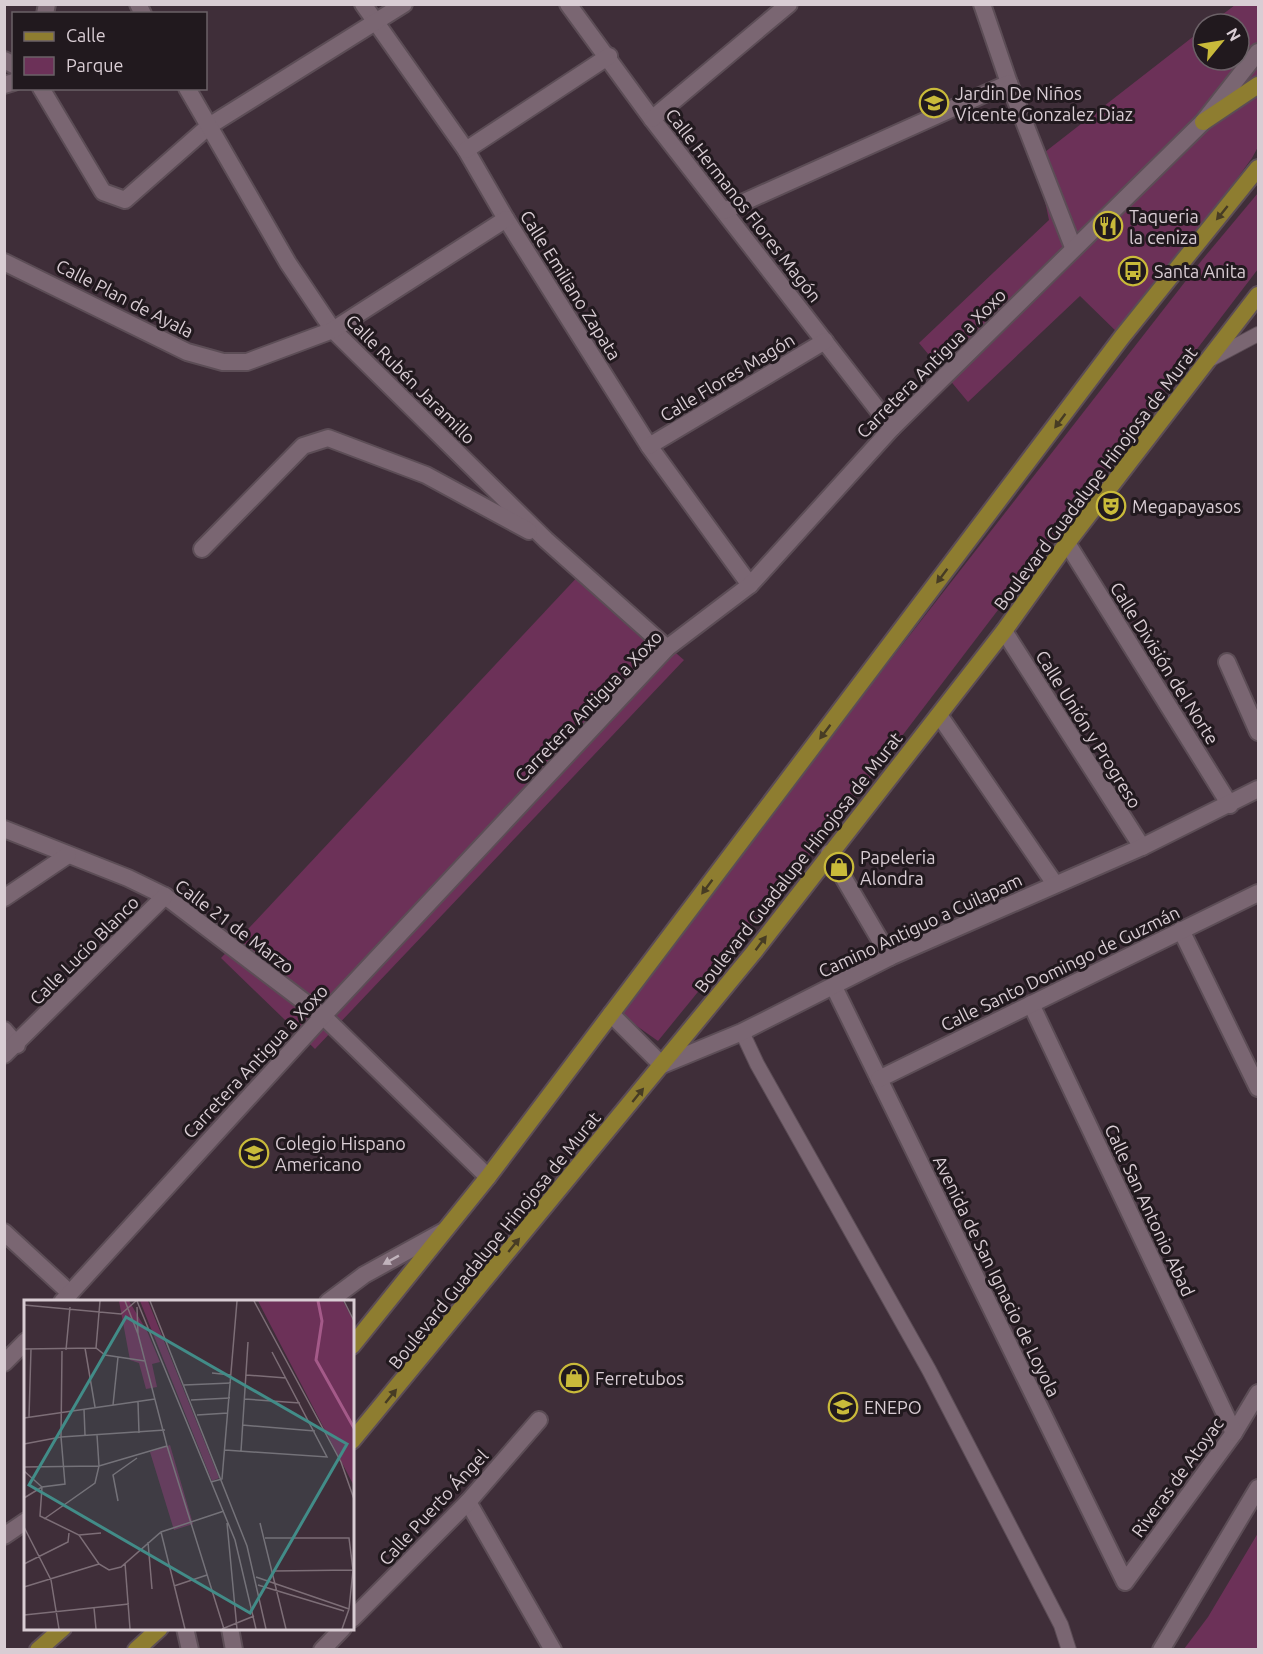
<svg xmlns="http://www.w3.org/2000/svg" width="1263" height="1654" viewBox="0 0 1263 1654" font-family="Ubuntu,sans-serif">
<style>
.green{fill:#6c3158}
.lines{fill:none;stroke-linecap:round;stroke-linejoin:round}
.service-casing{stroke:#5c4d56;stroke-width:16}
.minor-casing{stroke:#5c4d56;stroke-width:20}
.tertiary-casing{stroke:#5c4d56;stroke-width:20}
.primary-casing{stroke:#5c4d56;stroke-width:20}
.service{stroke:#7a6672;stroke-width:14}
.minor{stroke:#7a6672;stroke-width:16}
.tertiary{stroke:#7a6672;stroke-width:16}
.primary{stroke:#8e7d30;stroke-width:16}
.oneway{fill:#473c24}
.oneway2{fill:#c1b3bc}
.labels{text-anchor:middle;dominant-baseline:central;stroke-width:6;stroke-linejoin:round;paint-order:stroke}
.poi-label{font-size:18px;fill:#d9cdd4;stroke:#21191e;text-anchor:start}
.street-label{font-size:18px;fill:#d9cdd4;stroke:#21191e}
.inset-river{fill:none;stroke:#a45a89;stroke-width:3}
.inset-road{fill:none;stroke:#7d6e77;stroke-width:1.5}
.view{fill:#428c88;fill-opacity:0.15;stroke:#428c88;stroke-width:3}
.inset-edge{fill:none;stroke:#d9cdd4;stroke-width:3}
</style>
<rect width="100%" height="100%" fill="#3f2e39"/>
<g class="green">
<path d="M1235,5H1258V147L1252,158L1122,337L1080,296L968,402L919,343L1049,220L1036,159L1203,29V60H1239V24H1210Z"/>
<path d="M1258,193V269L841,816L658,1041L621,1015L832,735L1202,260Z"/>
<path d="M582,572L684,660L315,1049L221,958Z"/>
<path d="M1258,1533V1649H1184L1208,1617Z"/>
</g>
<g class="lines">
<g class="service-casing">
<g id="service">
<path d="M1209,360L1258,334"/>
<path d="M742,1032L757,1064L929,1370L1061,1625L1069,1650"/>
</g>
</g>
<g class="minor-casing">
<g id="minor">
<path d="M138,4L143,14"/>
<path d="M363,4L466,150L506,219L649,446L750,585"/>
<path d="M568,4L652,119L892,428"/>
<path d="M982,4L1009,83L1073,247"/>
<path d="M45,14L47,4"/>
<path d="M4,60L14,65"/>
<path d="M4,85L14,82"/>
<path d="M41,88L103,192L125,200L209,126L404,4"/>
<path d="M187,88L288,263L333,330L546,540L667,648"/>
<path d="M652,119L789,4"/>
<path d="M466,150L609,56"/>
<path d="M724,211L1009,83"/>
<path d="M4,262L187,352L223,362H247L333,330L506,219"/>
<path d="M649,446L825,341"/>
<path d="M1067,543L1230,805"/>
<path d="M202,549L303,446L328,438L426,475L529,531"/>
<path d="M1004,631L1142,847"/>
<path d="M1227,662L1258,732"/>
<path d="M939,715L1055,884"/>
<path d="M4,829L128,878L165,896L323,1016L488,1177"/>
<path d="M829,853L890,957"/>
<path d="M4,898L68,855"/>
<path d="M1181,930L1258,1088"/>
<path d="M834,987L1125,1582L1234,1433L1258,1393"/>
<path d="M1031,1004L1234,1433"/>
<path d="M4,1030L17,1045"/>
<path d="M4,1055L165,896"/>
<path d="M879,1079L1258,893"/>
<path d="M4,1232L70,1293"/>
<path d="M328,1302L364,1275L442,1232"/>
<path d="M468,1502L553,1650"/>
<path d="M4,1536L26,1521"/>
<path d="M352,1619L468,1502L539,1420"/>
<path d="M185,1628L190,1650"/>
<path d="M230,1628L234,1650"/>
<path d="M322,1650L343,1628"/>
<path d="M1161,1650L1258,1488"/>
</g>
</g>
<g class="tertiary-casing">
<g id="tertiary">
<path d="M611,1014L662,1065L742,1032L890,957L1142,847L1258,789"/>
<path d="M62,1302L323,1016L667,648L750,585L892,428L1203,122L1258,52"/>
<path d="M4,1363L26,1341"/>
</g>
</g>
<g class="primary-casing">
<g id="primary">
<path d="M1203,122L1258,85"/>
<path d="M352,1346L488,1177L1122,337L1258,168"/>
<path d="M352,1441L754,952L1004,631L1067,543L1258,295"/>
<path d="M38,1650L63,1628"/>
<path d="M136,1650L160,1628"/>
</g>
</g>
<use href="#service" class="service"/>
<use href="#minor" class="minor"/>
<use href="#tertiary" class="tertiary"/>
<use href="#primary" class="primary"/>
</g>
<defs><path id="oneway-solid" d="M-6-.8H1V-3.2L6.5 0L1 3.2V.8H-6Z" transform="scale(1.5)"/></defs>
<g class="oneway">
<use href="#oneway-solid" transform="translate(1222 213) rotate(129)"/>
<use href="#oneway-solid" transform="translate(1060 421) rotate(127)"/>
<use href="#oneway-solid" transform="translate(942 576) rotate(127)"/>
<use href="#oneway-solid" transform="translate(825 732) rotate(127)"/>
<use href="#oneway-solid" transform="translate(707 887) rotate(127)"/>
<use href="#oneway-solid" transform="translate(761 943) rotate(-53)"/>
<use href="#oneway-solid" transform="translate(638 1095) rotate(-51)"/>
<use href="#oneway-solid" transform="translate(514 1245) rotate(-51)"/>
<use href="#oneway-solid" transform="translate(391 1396) rotate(-51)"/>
</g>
<use class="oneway2" href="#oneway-solid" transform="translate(391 1260) rotate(151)"/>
<defs>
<g id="school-ring" transform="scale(1.5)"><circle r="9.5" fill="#21191e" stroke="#c9ba3a" stroke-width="1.5"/><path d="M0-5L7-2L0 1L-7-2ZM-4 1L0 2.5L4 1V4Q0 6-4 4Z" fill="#c9ba3a"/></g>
<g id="restaurant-ring" transform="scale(1.5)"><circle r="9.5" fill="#21191e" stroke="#c9ba3a" stroke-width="1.5"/><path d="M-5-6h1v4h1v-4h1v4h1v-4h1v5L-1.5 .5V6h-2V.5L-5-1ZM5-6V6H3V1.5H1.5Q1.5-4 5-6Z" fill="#c9ba3a"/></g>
<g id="bus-ring" transform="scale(1.5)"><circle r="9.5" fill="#21191e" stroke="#c9ba3a" stroke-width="1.5"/><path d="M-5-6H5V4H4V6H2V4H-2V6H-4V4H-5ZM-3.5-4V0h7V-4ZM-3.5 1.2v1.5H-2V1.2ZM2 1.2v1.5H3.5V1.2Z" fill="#c9ba3a"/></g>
<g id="theatre-ring" transform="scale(1.5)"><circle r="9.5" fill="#21191e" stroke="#c9ba3a" stroke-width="1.5"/><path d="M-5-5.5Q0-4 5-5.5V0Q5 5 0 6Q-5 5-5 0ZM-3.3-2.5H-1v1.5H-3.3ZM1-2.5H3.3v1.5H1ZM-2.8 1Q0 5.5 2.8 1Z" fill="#c9ba3a"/></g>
<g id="shop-ring" transform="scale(1.5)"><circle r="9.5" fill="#21191e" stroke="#c9ba3a" stroke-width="1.5"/><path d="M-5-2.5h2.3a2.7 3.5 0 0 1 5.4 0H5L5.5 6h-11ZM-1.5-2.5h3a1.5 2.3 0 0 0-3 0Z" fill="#c9ba3a"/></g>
<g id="university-ring" transform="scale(1.5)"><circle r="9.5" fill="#21191e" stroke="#c9ba3a" stroke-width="1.5"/><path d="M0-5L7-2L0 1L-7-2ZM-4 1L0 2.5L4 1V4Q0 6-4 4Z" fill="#c9ba3a"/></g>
</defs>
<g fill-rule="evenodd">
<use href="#school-ring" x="934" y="103"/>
<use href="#restaurant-ring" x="1108" y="226"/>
<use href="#bus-ring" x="1133" y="271"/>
<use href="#theatre-ring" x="1111" y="506"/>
<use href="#shop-ring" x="839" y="867"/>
<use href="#school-ring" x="254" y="1153"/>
<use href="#shop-ring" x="574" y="1378"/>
<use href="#university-ring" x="843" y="1407"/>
</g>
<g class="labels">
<g class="poi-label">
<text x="955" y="93">Jardin De Niños<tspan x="955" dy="21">Vicente Gonzalez Diaz</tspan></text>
<text x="1129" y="216">Taqueria<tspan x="1129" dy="21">la ceniza</tspan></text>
<text x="1154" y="271">Santa Anita</text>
<text x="1132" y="506">Megapayasos</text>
<text x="860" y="857">Papeleria<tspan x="860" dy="21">Alondra</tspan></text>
<text x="275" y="1143">Colegio Hispano<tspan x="275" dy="21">Americano</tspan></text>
<text x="595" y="1378">Ferretubos</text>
<text x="864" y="1407">ENEPO</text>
</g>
<g class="street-label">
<text transform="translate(744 205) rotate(52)">Calle Hermanos Flores Magón</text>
<text transform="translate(571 285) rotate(58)">Calle Emiliano Zapata</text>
<text transform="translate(125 298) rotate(27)">Calle Plan de Ayala</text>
<text transform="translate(931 363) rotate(-45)">Carretera Antigua a Xoxo</text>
<text transform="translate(727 377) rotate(-31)">Calle Flores Magón</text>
<text transform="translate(411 379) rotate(45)">Calle Rubén Jaramillo</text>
<text transform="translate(1095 478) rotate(-53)">Boulevard Guadalupe Hinojosa de Murat</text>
<text transform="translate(1165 663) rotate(58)">Calle División del Norte</text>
<text transform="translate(588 706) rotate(-46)">Carretera Antigua a Xoxo</text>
<text transform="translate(1089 729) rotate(58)">Calle Unión y Progreso</text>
<text transform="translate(798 862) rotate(-52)">Boulevard Guadalupe Hinojosa de Murat</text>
<text transform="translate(920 925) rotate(-25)">Camino Antiguo a Cuilapam</text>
<text transform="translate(235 926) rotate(37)">Calle 21 de Marzo</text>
<text transform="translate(84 950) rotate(-45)">Calle Lucio Blanco</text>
<text transform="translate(1060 968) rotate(-26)">Calle Santo Domingo de Guzmán</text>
<text transform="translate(255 1061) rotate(-47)">Carretera Antigua a Xoxo</text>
<text transform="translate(1150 1210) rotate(65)">Calle San Antonio Abad</text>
<text transform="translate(494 1240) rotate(-51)">Boulevard Guadalupe Hinojosa de Murat</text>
<text transform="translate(997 1276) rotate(64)">Avenida de San Ignacio de Loyola</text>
<text transform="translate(1177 1477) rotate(-54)">Riveras de Atoyac</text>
<text transform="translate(433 1507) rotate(-47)">Calle Puerto Ángel</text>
</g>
</g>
<g transform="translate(24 1300)">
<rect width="330" height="330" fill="#3f2e39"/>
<path d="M95,1H105L123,31L136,62L128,64L133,87L122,89L115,63L106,60ZM116,1H124L195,178L188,181ZM234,1H319L330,22V186ZM146,145L169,224L150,230L126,152Z" fill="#6c3158"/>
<path class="inset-river" d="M294,1L298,21L292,60L330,128"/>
<path class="inset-road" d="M101,1L114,34L143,146L200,329M113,1L211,240L232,329M126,1L223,246L242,329M230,1L317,162L330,199M320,1L330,21M0,5L97,14L112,1M113,7L114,34M61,48L71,107M72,48L76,1M0,49L72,48L81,55L121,61M42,50L46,7M188,73L207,75M222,75L262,78M160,85L207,83M220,99L276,103M167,100L206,98M114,102L115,133M89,105L94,57M60,109L61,135M173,115L204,113M5,117L7,49M0,118L131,99M218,125L291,131M0,144L37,137L141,130M201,150L303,157L248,52M217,151L224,42M0,167L75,166L143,146M0,171L18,187L16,216L55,235L75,264L85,270L97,267L137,232L200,211M187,182L198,179L213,1M0,198L18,187L41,184L37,137L38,51M94,201L89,175L113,158M20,219L71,183L75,166L73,135M203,223L213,329M236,223L262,329M0,227L27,280L35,329M137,232L161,329M55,235L77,233M241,238H325L329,270L325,309L318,329M124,242L128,289M101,263L106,329M0,264L44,242L45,233M250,271L329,270M232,277L325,309M234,285L320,311M150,286L183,275M0,287L75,264M70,308L72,329M0,315L105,304M198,329L230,316"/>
<path class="view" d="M102,17L323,144L226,313L5,185Z"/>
<rect width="330" height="330" class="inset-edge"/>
</g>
<rect width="1263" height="1654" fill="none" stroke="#d9cdd4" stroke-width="12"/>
<rect x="12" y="12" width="195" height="78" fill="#21191e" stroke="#6b6167" stroke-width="1.5"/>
<rect x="24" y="32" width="30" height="9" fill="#8e7d30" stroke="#6b6167" stroke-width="1.5"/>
<text x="66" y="42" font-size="18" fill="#d9cdd4">Calle</text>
<rect x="24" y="57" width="30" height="18" fill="#6c3158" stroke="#6b6167" stroke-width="1.5"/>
<text x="66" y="72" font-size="18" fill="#d9cdd4">Parque</text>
<g transform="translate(1221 42) rotate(60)"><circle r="28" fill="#21191e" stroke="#6b6167" stroke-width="1.5"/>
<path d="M0-4.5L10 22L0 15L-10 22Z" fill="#c9ba3a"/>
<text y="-9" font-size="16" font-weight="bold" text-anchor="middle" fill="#d9cdd4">N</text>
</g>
</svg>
